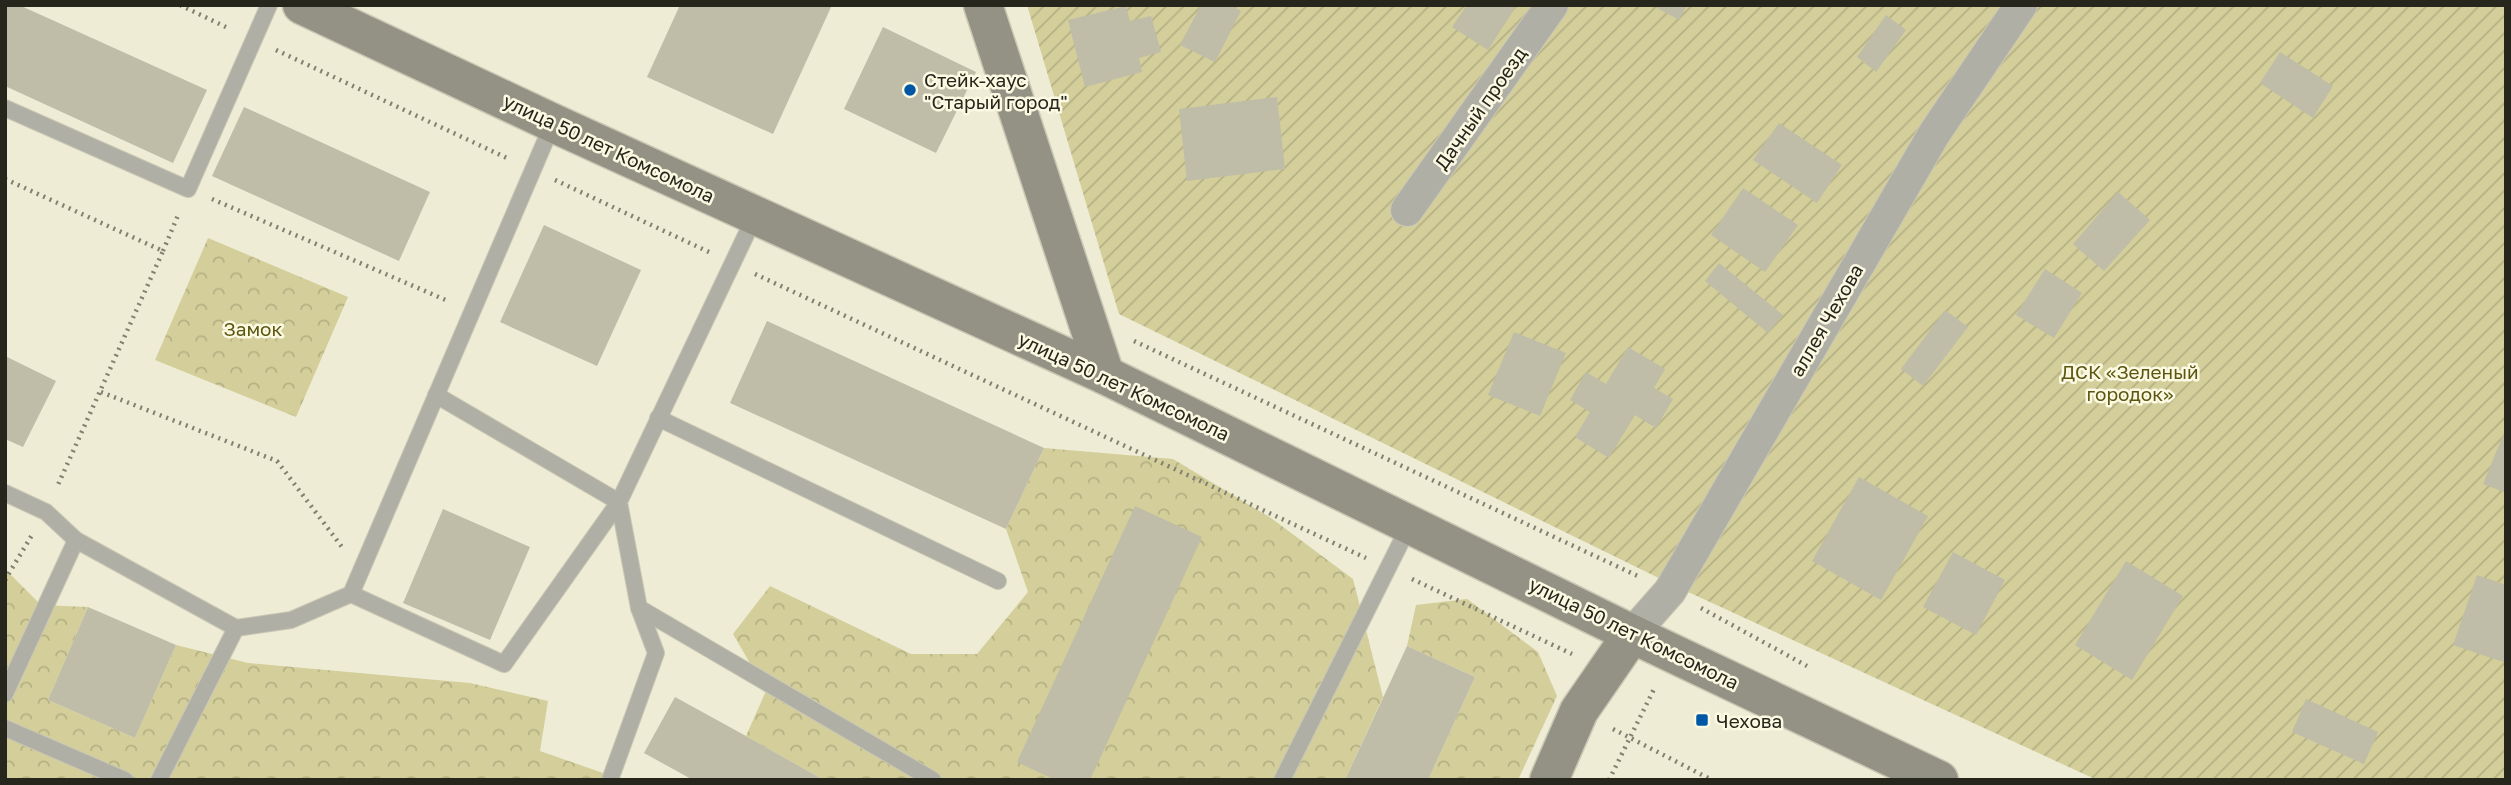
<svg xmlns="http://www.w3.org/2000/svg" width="2511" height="785" viewBox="0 0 2511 785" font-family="'Golos Text',sans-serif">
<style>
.forest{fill:url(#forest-crowns)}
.garden{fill:url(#garden-furrows)}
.building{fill:#bfbda7}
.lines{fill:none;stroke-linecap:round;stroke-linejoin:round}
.lane-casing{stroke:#cac8b4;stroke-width:18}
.street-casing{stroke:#cac8b4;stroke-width:34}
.secondary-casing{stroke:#cac8b4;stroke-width:41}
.path{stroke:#818071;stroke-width:4.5;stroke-dasharray:2 5;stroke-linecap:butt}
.lane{stroke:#b0afa5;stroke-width:16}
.street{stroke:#b0afa5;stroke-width:32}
.secondary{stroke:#939284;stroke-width:38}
.poi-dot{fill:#0057a5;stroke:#fbf9e2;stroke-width:2.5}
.labels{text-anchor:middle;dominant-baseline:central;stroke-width:5;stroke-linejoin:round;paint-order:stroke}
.poi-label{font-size:19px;fill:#26261d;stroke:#fbf9e2;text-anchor:start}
.street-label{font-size:19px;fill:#26261d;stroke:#fbf9e2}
.park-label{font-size:19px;fill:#5c5610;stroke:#fbf9e2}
</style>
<defs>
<pattern id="forest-crowns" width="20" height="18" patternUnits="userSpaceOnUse" patternTransform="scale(1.75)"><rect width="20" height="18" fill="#d3ce9a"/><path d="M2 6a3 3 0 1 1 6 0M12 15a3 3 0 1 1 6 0" fill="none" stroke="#b5b184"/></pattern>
<pattern id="garden-furrows" width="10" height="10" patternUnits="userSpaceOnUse" patternTransform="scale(1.75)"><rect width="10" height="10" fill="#d3ce9a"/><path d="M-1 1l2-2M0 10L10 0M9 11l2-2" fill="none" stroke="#b5b184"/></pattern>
</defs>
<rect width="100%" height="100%" fill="#eeecd5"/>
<g class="forest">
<path d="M208,238L348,297L296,417L155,360Z"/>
<path d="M1044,448L1173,459L1271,518L1353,579L1383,697L1345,780H824L746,736L766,691L733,634L770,586L911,654H977L1028,592L1006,529Z"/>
<path d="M5,569L41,605L88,607L48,700L135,738L176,645L248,663L470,683L548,701L540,751L623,780H5Z"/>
<path d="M1467,599L1538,652L1557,696L1518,780H1428L1475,677L1407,646L1416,605Z"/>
</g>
<path class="garden" d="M1027,5H2506V780H2097L1673,585L1119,314Z"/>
<g class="building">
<path d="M5,5H19L207,90L173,163L5,86Z"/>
<path d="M680,5H832L773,134L647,77Z"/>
<path d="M1201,5H1230L1241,11L1215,62L1180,45Z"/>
<path d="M1467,5H1517L1488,50L1452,27Z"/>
<path d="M1652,5H1687L1679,20Z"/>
<path d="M1126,6L1130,21L1151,16L1161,52L1139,58L1142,72L1085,87L1068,20Z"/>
<path d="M1886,15L1906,30L1876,72L1857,57Z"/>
<path d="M883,27L976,72L936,153L844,109Z"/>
<path d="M2280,52L2333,86L2313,118L2260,83Z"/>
<path d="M1277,97L1285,169L1187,181L1179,109Z"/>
<path d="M244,107L430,192L399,261L212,176Z"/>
<path d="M1779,123L1842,165L1817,203L1753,160Z"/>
<path d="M1743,188L1798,225L1765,272L1711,235Z"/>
<path d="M2118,192L2150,220L2104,271L2073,244Z"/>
<path d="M544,225L641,270L597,366L500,322Z"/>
<path d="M1719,263L1783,315L1768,333L1705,281Z"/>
<path d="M2045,269L2082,293L2054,338L2016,315Z"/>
<path d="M1945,310L1968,327L1923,386L1901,369Z"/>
<path d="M767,321L1044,448L1006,529L730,403Z"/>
<path d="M1514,332L1566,353L1540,416L1488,395Z"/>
<path d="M1628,347L1665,369L1654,388L1673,399L1656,428L1635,415L1609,458L1575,437L1590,412L1570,400L1586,372L1606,384Z"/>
<path d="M5,356L56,381L23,447L5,439Z"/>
<path d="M2506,428V493L2483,484Z"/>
<path d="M1859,477L1928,516L1881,600L1812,561Z"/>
<path d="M1135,506L1202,537L1090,780H1055L1017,762Z"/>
<path d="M443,509L530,547L490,640L403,603Z"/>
<path d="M1953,552L2005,580L1976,635L1923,607Z"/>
<path d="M2126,561L2183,596L2132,680L2075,645Z"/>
<path d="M2477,575L2506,585V663L2453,645Z"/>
<path d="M88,607L176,645L135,738L48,700Z"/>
<path d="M1407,646L1475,677L1428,780H1345Z"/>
<path d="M675,697L746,736L824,780H693L644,753Z"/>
<path d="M2306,699L2378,732L2364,764L2292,732Z"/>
</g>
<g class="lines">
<g class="lane-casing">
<g id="lane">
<path d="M5,108L188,189L269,5"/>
<path d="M755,216L619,502L639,608L933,780"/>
<path d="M658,418L998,581"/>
<path d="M5,493L46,512L76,540L236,628L291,620L351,594L553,123"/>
<path d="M351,594L504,664L619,502L436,395"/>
<path d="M5,694L76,540"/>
<path d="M5,728L125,780"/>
<path d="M159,780L236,628"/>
<path d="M610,780L656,653L639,608"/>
<path d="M1282,780L1410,524"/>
</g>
</g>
<g class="street-casing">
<g id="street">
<path d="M1407,210L1552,5"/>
<path d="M1632,634L1670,591L1934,134L2021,5"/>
</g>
</g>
<g class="secondary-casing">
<g id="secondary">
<path d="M302,5L553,123L1105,375L1632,634L1939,780"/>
<path d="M983,5L1105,375"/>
<path d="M1549,780L1579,711L1632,634"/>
</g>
</g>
<g class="path">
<path d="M180,5L230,29"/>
<path d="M276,50L509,159"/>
<path d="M5,179L163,251L57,487"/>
<path d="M555,180L709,252"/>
<path d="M212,199L448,301"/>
<path d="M163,251L179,213"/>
<path d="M755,274L1366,558"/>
<path d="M1134,341L1640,577"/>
<path d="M101,392L277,461L342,547"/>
<path d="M1412,579L1572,654"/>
<path d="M5,580L32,535"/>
<path d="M1701,608L1807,666"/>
<path d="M1613,729L1712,780"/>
<path d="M1609,780L1655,687"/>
</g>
<use href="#lane" class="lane"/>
<use href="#street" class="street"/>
<use href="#secondary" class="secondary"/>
</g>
<g class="poi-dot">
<circle cx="910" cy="90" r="7"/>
<rect x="1695" y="713" width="14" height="14" rx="3.5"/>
</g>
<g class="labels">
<g class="poi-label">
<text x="924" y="79">Стейк-хаус<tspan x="924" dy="22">"Старый город"</tspan></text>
<text x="1716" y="720">Чехова</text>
</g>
<g class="street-label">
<text transform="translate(1480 108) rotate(-55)">Дачный проезд</text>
<text transform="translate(609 148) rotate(25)">улица 50 лет Комсомола</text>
<text transform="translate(1826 320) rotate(-60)">аллея Чехова</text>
<text transform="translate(1124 386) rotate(25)">улица 50 лет Комсомола</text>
<text transform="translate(1634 633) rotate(26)">улица 50 лет Комсомола</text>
</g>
<g class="park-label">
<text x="253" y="328">Замок</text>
<text x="2130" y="371">ДСК «Зеленый<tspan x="2130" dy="22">городок»</tspan></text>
</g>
</g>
<rect width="2511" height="785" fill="none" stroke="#26261d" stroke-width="14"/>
</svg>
